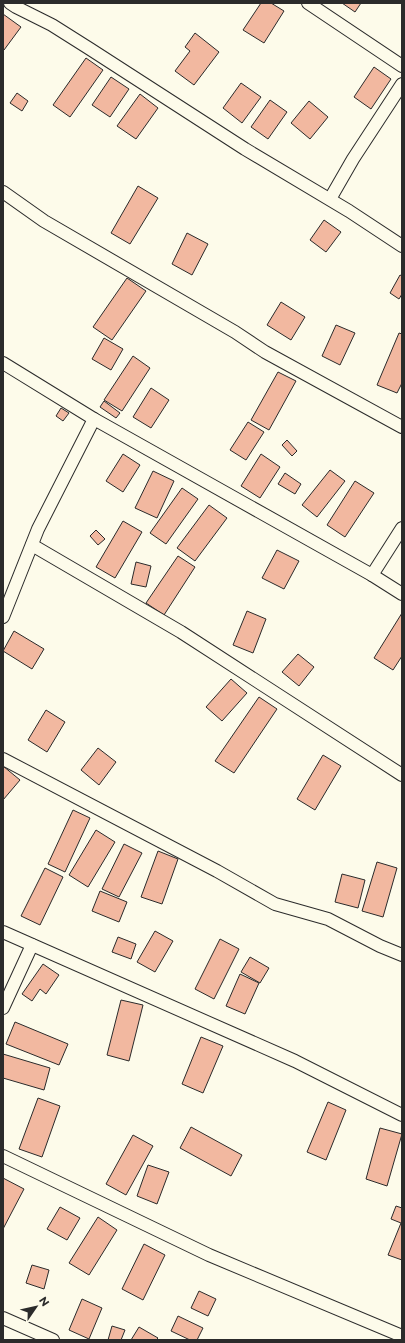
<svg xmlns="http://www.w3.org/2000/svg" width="405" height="1343" viewBox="0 0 405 1343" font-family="Montserrat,sans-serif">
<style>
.building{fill:#f2b8a0;stroke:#2b2b2b}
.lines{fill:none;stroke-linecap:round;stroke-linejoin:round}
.street-casing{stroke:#2b2b2b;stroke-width:14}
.street{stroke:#fdfbea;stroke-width:12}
</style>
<rect width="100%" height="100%" fill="#fdfbea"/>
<g class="building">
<path d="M261,3H271L284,11L264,43L243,30Z"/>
<path d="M342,3H361L355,12Z"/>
<path d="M3,14L21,27L4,50L3,49Z"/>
<path d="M195,33L219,52L194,85L175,71L190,51L185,47Z"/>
<path d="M86,58L103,70L70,117L53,105Z"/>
<path d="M374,67L391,79L371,109L354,97Z"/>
<path d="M111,77L129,89L110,117L92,105Z"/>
<path d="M241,83L261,97L242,123L223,108Z"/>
<path d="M17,93L28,101L22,111L10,103Z"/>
<path d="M140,94L158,108L136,139L117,126Z"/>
<path d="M270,100L287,112L268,139L251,127Z"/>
<path d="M309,101L328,117L310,139L291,123Z"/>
<path d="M138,186L158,198L130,244L111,233Z"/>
<path d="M324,220L341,232L326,252L310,240Z"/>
<path d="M187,233L208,244L192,275L172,264Z"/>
<path d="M400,275L402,276V294L399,299L390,293Z"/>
<path d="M127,278L146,291L112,340L93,327Z"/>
<path d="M281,302L305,317L291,340L267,325Z"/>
<path d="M336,325L355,333L340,365L322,356Z"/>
<path d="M399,333L402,334V383L397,393L377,385Z"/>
<path d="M104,338L123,349L111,370L92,359Z"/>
<path d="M133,356L150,368L122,411L104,400Z"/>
<path d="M278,372L296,381L269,430L251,420Z"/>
<path d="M151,388L169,400L151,428L133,417Z"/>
<path d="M104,401L120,413L116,418L100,407Z"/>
<path d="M61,408L69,413L63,421L56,416Z"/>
<path d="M248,422L264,432L246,460L230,450Z"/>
<path d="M287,440L297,451L292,456L282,445Z"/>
<path d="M123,454L140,465L123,492L106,481Z"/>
<path d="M261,454L280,467L260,498L241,486Z"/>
<path d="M330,470L345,481L317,517L302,505Z"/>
<path d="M153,471L174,481L157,518L135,508Z"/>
<path d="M285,473L301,484L295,494L278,484Z"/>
<path d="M355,481L374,493L345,537L327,525Z"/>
<path d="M182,488L198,499L166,544L150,533Z"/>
<path d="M209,505L227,518L195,561L177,548Z"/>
<path d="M123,521L142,532L115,578L96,567Z"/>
<path d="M96,530L105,539L98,545L90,536Z"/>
<path d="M277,550L299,561L284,589L262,578Z"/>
<path d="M178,556L195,567L164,615L146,603Z"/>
<path d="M136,562L151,566L146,587L131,584Z"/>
<path d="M247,611L266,619L253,653L233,645Z"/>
<path d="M402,613V656L393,670L374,658Z"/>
<path d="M14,631L44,649L32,669L3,651Z"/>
<path d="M298,654L314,667L299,686L282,672Z"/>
<path d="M231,679L247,693L222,721L206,707Z"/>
<path d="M259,697L277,709L234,773L215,761Z"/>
<path d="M46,710L65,722L47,752L28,740Z"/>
<path d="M98,748L116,762L99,785L81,770Z"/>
<path d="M323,755L341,766L315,810L297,799Z"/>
<path d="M3,766L20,780L3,800Z"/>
<path d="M73,810L90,818L65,872L48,864Z"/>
<path d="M96,830L115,842L88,887L69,875Z"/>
<path d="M124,844L142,853L119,897L102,889Z"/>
<path d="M158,851L178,859L162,904L141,897Z"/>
<path d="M377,862L397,868L383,917L362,911Z"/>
<path d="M45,868L63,877L40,925L21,916Z"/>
<path d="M342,874L365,880L358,908L335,902Z"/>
<path d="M100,891L127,902L119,922L92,911Z"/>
<path d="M155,931L173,941L155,972L137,962Z"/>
<path d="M118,937L136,944L131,959L112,952Z"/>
<path d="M220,939L239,949L214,999L195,989Z"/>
<path d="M250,957L269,968L260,983L241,972Z"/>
<path d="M43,964L59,975L46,994L40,989L32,1001L22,994Z"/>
<path d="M240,974L259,983L245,1014L226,1006Z"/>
<path d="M121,1000L143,1005L129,1061L107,1055Z"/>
<path d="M15,1022L68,1044L59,1065L6,1044Z"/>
<path d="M201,1037L223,1046L203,1093L182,1084Z"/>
<path d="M3,1054L50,1068L44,1090L3,1078Z"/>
<path d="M38,1098L60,1106L42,1157L19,1149Z"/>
<path d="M328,1102L346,1110L326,1160L307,1152Z"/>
<path d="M191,1127L242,1155L231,1176L180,1148Z"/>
<path d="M380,1128L402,1134L387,1186L366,1179Z"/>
<path d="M133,1135L153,1146L126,1195L106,1184Z"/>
<path d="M148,1165L169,1172L157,1204L137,1196Z"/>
<path d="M3,1178L24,1189L3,1229Z"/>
<path d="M396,1206L402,1208V1260L388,1255L401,1223L391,1219Z"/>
<path d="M60,1207L80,1218L67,1240L47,1229Z"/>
<path d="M98,1217L117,1230L89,1275L69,1263Z"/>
<path d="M144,1244L165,1255L143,1300L122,1289Z"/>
<path d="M32,1265L49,1270L44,1289L26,1283Z"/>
<path d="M199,1291L216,1299L208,1316L191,1308Z"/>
<path d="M82,1299L102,1308L89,1339L69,1330Z"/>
<path d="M178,1316L203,1328L197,1340H190L171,1331Z"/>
<path d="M112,1326L125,1330L121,1340H108Z"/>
<path d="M139,1327L158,1338L156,1340H131Z"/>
</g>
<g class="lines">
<g class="street-casing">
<g id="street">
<path d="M10,3L16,7L52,25L90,49L245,149L349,211L402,246"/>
<path d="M308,3L402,66"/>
<path d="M3,192L44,221L235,332L265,352L402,427"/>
<path d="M330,199L353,159L402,84"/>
<path d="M3,363L94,419L372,575L402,594"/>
<path d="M32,545L181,632L402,775"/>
<path d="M372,575L402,528"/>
<path d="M3,617L38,529L94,419"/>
<path d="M3,759L217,871L275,904L328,919L380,946L402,955"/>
<path d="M3,932L295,1061L402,1115"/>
<path d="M3,1008L32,945"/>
<path d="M3,1156L209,1255L402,1336"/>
<path d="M3,1318L53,1340"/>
</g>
</g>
<use href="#street" class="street"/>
</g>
<rect width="405" height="1343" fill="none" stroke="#2b2b2b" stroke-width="8"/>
<g transform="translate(36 1307) rotate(56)" stroke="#fdfbea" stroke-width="3" paint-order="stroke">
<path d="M0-3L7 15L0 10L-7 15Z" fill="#2b2b2b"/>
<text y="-6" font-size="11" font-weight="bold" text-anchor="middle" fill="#2b2b2b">N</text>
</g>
</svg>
